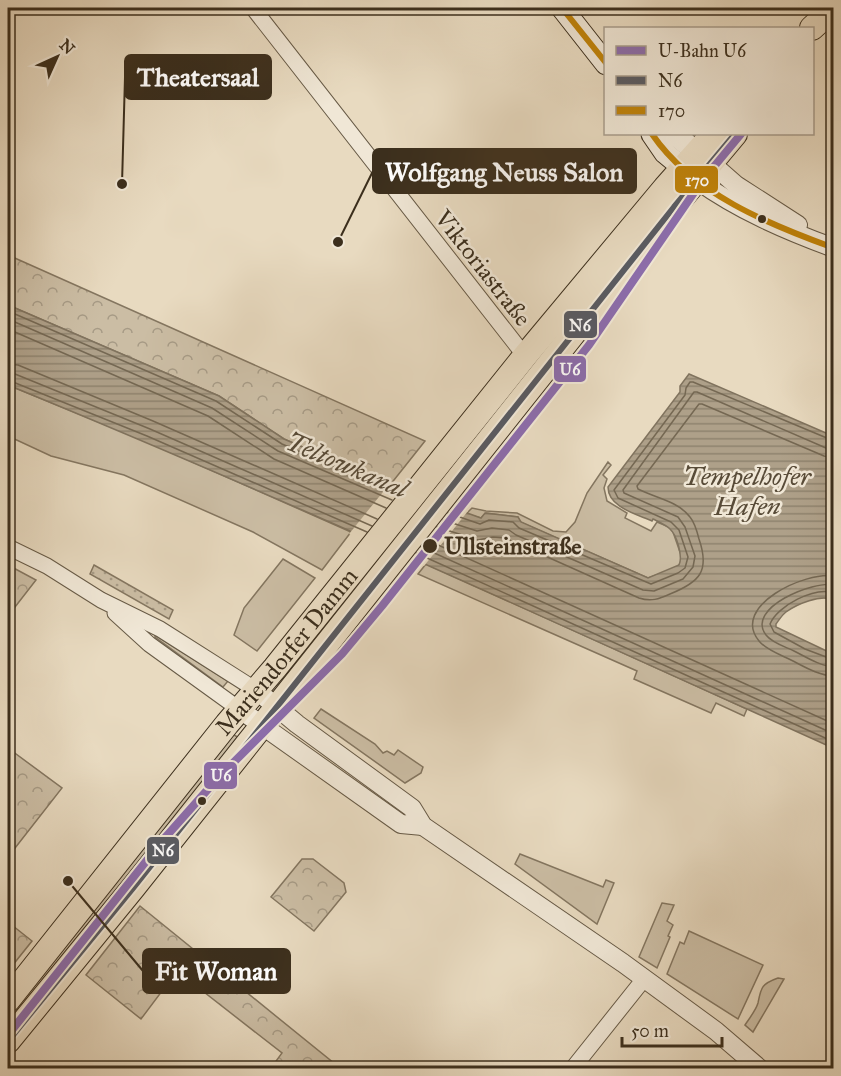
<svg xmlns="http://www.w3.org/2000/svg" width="841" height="1076" viewBox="0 0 841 1076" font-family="'IM FELL Great Primer',serif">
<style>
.grass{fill:#cbbda4;stroke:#847660;stroke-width:1.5}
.forest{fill:url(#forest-crowns);stroke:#847660;stroke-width:1.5}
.garden{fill:url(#garden-dots);stroke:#847660;stroke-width:1.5}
.water{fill:url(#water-rules);stroke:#80735e;stroke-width:1.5}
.pier{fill:#e8dac0}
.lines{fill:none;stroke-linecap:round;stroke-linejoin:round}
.shore{stroke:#756853;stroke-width:1.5}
.minor-casing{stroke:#675a46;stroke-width:17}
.tertiary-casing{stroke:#675a46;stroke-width:20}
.secondary-casing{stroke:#3c2f1d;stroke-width:23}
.primary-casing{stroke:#3c2f1d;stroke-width:26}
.minor{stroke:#f0e7d6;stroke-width:15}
.tertiary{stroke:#f0e7d6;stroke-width:18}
.secondary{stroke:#f0e7d6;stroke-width:21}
.primary{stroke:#e8dac0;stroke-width:24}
.bus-1-casing{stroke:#f0e7d6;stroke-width:10}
.bus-2-casing{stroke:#f0e7d6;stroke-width:10}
.bus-1{stroke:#595b62;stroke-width:6}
.bus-2{stroke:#bf8209;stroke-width:6}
.metro-1-casing{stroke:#f0e7d6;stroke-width:12}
.metro-1{stroke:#8c6dab;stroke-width:8}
.bus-dot{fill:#3c2f1d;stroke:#f0e7d6;stroke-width:2}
.labels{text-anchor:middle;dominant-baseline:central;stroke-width:5;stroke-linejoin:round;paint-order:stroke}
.street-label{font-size:24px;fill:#3c2f1d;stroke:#f0e7d6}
.stop-label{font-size:24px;font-weight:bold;fill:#3c2f1d;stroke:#f0e7d6;text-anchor:start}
.water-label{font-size:26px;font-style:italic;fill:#584b38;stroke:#f0e7d6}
.leader{fill:none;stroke:#3c2f1d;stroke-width:2}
.callout-dot{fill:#3c2f1d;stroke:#f0e7d6;stroke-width:2}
.callout{fill:#3c2f1d;stroke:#3c2f1d;stroke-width:2}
.callout-label{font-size:26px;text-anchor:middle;font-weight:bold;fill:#fff}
.line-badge{stroke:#f0e7d6;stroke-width:2}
.badge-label{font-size:16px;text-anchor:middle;font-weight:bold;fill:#fff}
</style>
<defs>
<pattern id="forest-crowns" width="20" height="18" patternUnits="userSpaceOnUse" patternTransform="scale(1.5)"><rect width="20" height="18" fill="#cbbda4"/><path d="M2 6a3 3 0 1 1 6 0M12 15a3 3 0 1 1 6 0" fill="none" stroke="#a69a85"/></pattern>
<pattern id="garden-dots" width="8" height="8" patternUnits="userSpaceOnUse" patternTransform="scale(1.5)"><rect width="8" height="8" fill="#cbbda4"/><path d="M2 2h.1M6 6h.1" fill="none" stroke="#a69a85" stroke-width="1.8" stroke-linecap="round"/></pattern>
<pattern id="water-rules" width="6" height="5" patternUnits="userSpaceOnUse" patternTransform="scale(1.5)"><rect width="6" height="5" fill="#aea089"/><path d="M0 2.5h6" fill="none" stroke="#8f836f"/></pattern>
</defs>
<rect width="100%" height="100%" fill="#e8dac0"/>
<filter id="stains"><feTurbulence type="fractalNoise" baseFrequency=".00333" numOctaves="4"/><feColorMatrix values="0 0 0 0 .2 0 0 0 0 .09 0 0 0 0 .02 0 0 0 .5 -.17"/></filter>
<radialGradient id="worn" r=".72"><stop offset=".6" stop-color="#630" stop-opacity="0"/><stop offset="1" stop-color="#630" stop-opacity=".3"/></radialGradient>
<g class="grass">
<path d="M8,385L145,441L351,532L322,570L253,532L124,475L51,456L8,436Z"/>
<path d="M608,462L611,465L603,475L607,479L604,488L607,501L627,513L625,518L651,531L657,522L669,527L673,532L682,558L679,565L676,568L648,578L520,522L518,517L486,513L481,518L466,514L472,508L486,511L517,513L553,531L566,532L575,522L587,493Z"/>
<path d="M283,559L315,578L257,651L234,635L244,608Z"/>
<path d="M426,564L747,709L744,716L716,703L711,713L634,679L637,671L418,574Z"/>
<path d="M155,635L228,681L223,687L155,637Z"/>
<path d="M321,709L375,744L383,753L387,751L394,755L398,750L423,767L421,773L405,783L314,718Z"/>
<path d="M231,733L239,738L8,1027V1014Z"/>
<path d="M520,854L603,887L606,880L614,883L597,924L515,864Z"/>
<path d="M662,903L674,905L667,921L673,925L668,936L670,937L657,968L639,957Z"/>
<path d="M689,931L763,965L738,1019L667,974L680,942L684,944Z"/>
<path d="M778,978L784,979L753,1032L745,1025C749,1019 756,1010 758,1003C761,988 761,984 778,978Z"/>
</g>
<g class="forest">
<path d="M8,255L425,441L390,485L284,439L219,396L8,305Z"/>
<path d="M8,565L36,580L8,616Z"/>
<path d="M8,748L62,788L8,857Z"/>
<path d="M302,859H313L344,883L346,892L314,931L271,897Z"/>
<path d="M140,906L340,1068H271L282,1053L177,971L141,1019L86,975Z"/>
<path d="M8,922L32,941L8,971Z"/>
</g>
<path class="garden" d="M94,565L173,610L169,619L90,574Z"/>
<path class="water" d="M8,305L219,396L284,439L390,485L481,518L485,513L518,517L521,522L648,578L679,565C683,557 677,535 670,529C666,525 659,522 653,519L652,521C636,514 608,507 608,487L680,392V386L689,374L833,436V600C821,594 797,604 786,612C782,615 779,620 776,624V627L833,654V748C559,624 286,499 8,385Z"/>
<path class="pier" d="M391,482L468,511L424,566L349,534Z"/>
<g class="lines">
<g class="shore">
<path d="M8,311L216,401L282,444L397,494"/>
<path d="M8,319L212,408L278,451L392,500"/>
<path d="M8,329L208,416L274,459L386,508"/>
<path d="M8,364L18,365L153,421L377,519"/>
<path d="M8,373L15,374L150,429L372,526"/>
<path d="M8,380L147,436L367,532"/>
<path d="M448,513L480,524L489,520L513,522L519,528L651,584L678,573L685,568L688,557L679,530L671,522L618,498L614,490L685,395L686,388L690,382H693L834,441"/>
<path d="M443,520L477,531L492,528L509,530L516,535L643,590L654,591L683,579L693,567L695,556L685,527L678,517L624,493L623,490L694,392H697L826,448L834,449"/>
<path d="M437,527L478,540L493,537L505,538L639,598C651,602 659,599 670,594C700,582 710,571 699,539C697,531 695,523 690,517C678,501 655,498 638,489L637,486L699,404H702L824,456L834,458"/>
<path d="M427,540L834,724"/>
<path d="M421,547L834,734"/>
<path d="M416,553L834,742"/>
<path d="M834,576C806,571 730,606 759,641C766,650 781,655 791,660C803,666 819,676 834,676"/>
<path d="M834,585C814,580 745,608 766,635C772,643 786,647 794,651C806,657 820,666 834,667"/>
<path d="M834,593C815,586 777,606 770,624L774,632L805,649L834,660"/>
</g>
<g class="minor-casing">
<g id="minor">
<path d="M253,8L525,356"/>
<path d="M8,547L47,566L101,600L160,629L256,690"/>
<path d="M115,613L149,644L239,709"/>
<path d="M573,1068L644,979"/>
</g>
</g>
<g class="tertiary-casing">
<g id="tertiary">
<path d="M711,163L736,185L798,225"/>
<path d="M697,180C739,210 785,230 834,248"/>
<path d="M256,690L297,724L412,808L423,826L623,963L716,1031L759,1068"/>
<path d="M239,709L401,824L423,826"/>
</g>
</g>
<g class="secondary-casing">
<g id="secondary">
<path d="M562,8L606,64"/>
<path d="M652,134L665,153L694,177"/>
<path d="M674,134L710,163"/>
</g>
</g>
<g class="primary-casing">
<g id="primary">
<path d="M812,28L834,8"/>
<path id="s1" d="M8,1000L227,724L275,668L525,356L665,188L713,134"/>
<path d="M8,1041L133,888L674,207L735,134"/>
</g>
</g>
<use href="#minor" class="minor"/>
<use href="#tertiary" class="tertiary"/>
<use href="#secondary" class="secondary"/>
<use href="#primary" class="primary"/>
<g class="bus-1-casing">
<path id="bus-1" d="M8,1041L133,888L674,207L735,134"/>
</g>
<g class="bus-2-casing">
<g id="bus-2">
<path d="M562,8L606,63"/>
<path d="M652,134C693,194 768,224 834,248"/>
</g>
</g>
<use href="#bus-1" class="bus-1"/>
<use href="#bus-2" class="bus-2"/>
<g class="metro-1-casing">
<path id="metro-1" d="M8,1035L163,840L217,779L342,654L382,606L589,345L702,181L741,134"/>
</g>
<use href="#metro-1" class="metro-1"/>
</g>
<g class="bus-dot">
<circle cx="762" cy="219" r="5"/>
<circle cx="430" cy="546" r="8"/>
<circle cx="202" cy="801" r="5"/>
</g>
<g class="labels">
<g class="street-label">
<text transform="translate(483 268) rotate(52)">Viktoriastraße</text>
<text stroke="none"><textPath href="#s1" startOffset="446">Mariendorfer Damm</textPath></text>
</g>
<g class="stop-label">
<text x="444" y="546">Ullsteinstraße</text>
</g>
<g class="water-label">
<text transform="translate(347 465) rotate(23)">Teltowkanal</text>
<text x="747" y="476">Tempelhofer<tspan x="747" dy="30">Hafen</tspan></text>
</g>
</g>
<path class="leader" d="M122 184L125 77M338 242L373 171M68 881L143 971"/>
<g class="callout-dot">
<circle cx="122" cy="184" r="6"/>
<circle cx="338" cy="242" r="6"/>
<circle cx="68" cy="881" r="6"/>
</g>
<g class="callout">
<rect x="125" y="55" width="146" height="44" rx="6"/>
<rect x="373" y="149" width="263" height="44" rx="6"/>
<rect x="143" y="949" width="147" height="44" rx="6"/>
</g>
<g class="callout-label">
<text x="198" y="86">Theatersaal</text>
<text x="504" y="181">Wolfgang Neuss Salon</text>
<text x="216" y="980">Fit Woman</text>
</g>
<g class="line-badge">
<rect x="674" y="165" width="45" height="29" rx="6" fill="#bf8209"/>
<rect x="563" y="310" width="35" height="29" rx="6" fill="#595b62"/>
<rect x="553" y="355" width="34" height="28" rx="6" fill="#8c6dab"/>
<rect x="203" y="761" width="35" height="29" rx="6" fill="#8c6dab"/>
<rect x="146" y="836" width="34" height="29" rx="6" fill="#595b62"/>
</g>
<g class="badge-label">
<text x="697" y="186">170</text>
<text x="580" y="331">N6</text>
<text x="570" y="375">U6</text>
<text x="221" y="781">U6</text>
<text x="163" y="856">N6</text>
</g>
<rect width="841" height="1076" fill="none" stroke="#e8dac0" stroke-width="30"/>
<rect x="9" y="9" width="823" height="1058" fill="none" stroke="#3c2f1d" stroke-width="3"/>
<rect x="15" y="15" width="811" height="1046" fill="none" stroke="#3c2f1d" stroke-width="1.5"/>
<rect x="604" y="27" width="210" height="108" fill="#f0e7d6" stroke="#a89d8c" stroke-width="1.5"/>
<rect x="616" y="46" width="30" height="9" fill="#8c6dab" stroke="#a89d8c" stroke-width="1.5"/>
<text x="658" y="57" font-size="18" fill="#3c2f1d">U-Bahn U6</text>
<rect x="616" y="76" width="30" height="9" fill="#595b62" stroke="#a89d8c" stroke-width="1.5"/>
<text x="658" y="87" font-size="18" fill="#3c2f1d">N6</text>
<rect x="616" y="106" width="30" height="9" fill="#bf8209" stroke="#a89d8c" stroke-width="1.5"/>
<text x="658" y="117" font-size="18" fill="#3c2f1d">170</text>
<g transform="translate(57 57) rotate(45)" stroke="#f0e7d6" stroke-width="4.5" paint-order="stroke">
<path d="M0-4.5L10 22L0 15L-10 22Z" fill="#3c2f1d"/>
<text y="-9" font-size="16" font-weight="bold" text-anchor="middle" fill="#3c2f1d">N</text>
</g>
<path d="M622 1037v9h100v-9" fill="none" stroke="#3c2f1d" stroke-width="3"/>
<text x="631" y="1037" font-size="18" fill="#3c2f1d" stroke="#f0e7d6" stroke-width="4.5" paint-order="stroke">50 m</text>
<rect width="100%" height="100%" filter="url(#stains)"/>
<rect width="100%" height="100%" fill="url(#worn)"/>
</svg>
